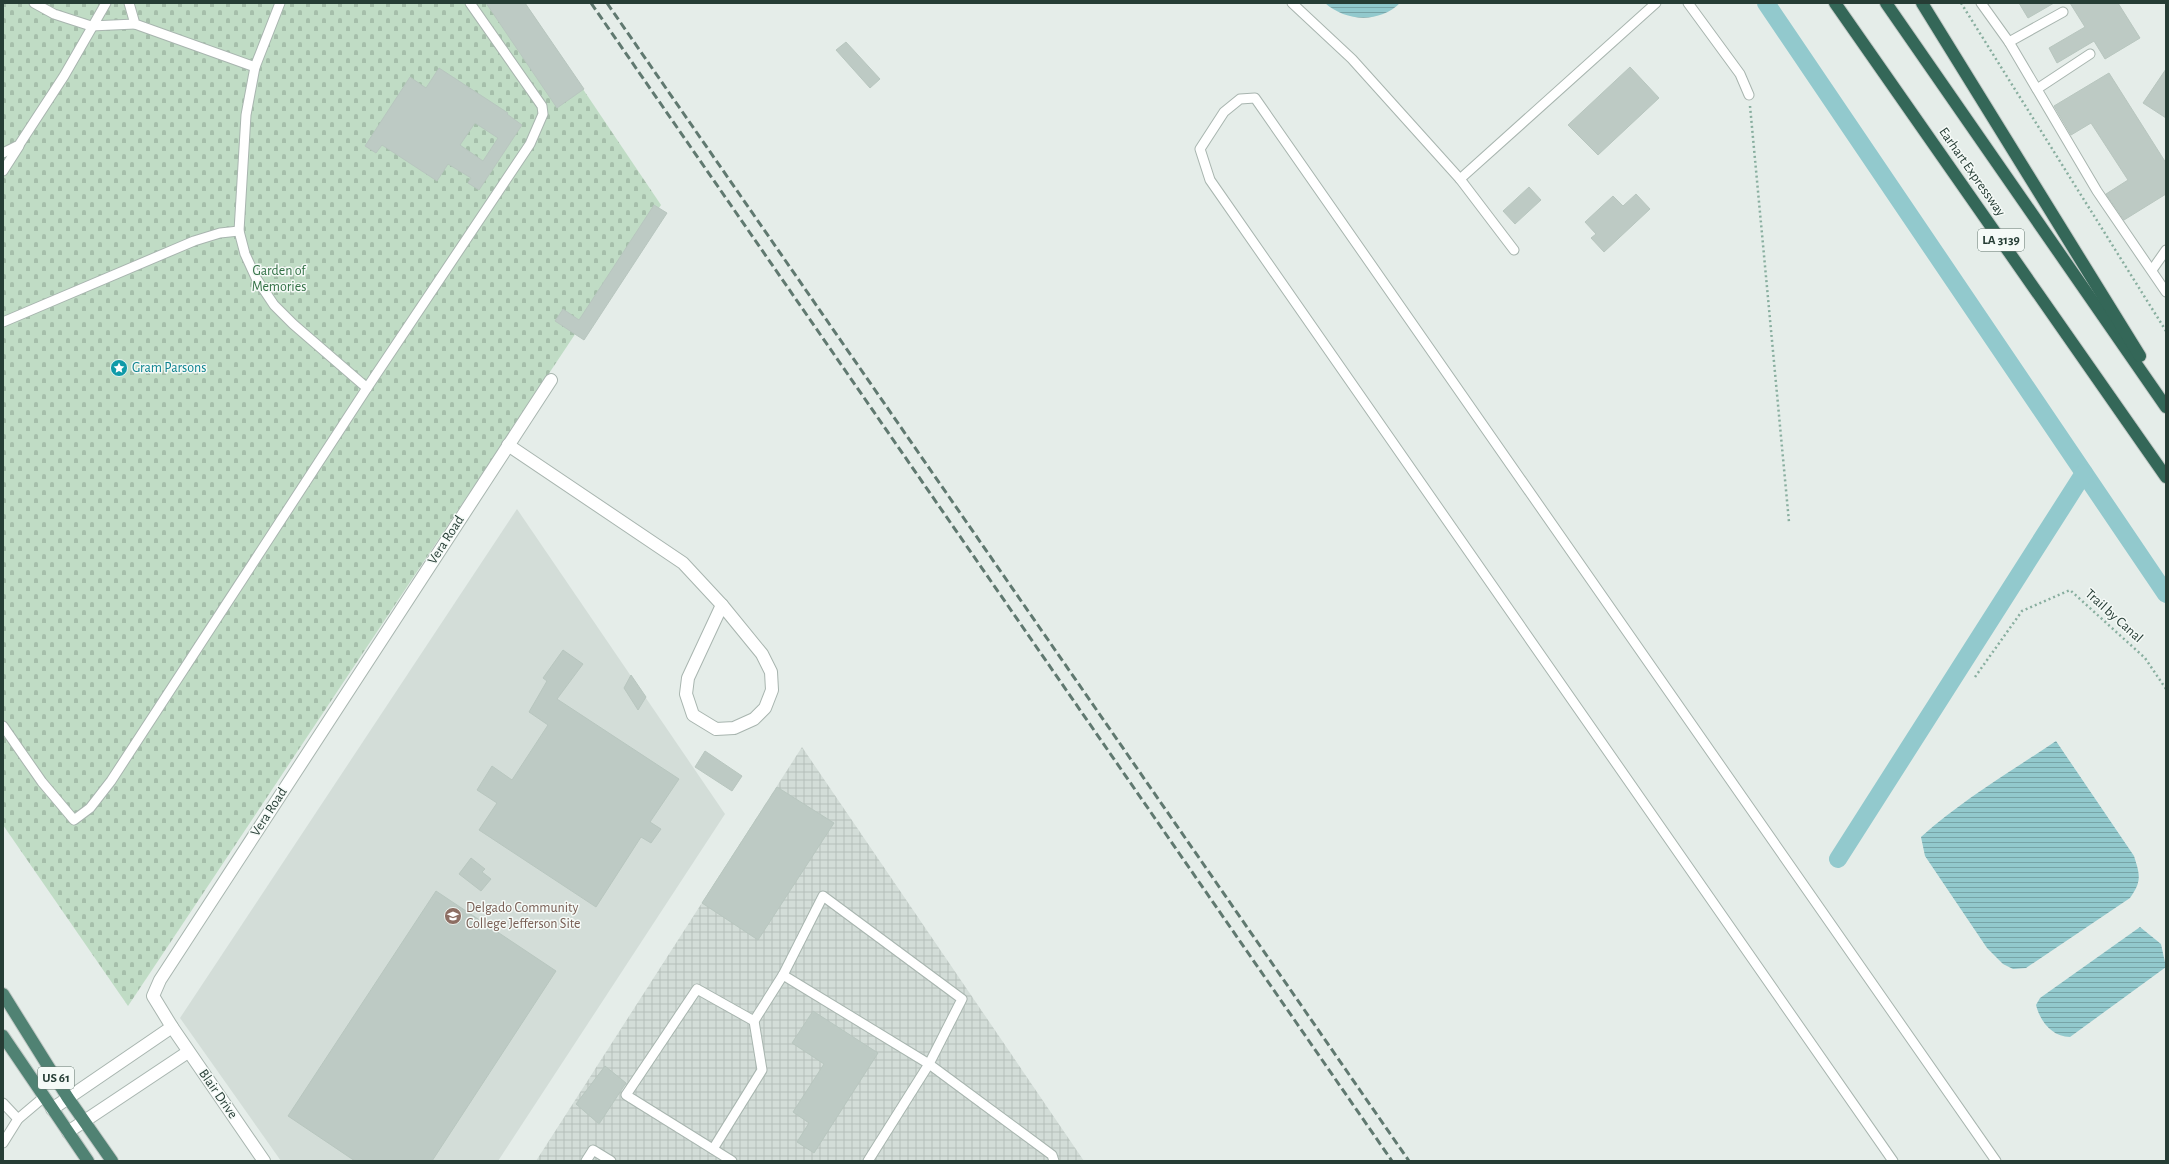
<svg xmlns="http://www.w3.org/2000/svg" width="2169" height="1164" viewBox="0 0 2169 1164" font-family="'Alegreya Sans',sans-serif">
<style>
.built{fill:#d3ddd8}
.industrial{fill:url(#industrial-grid)}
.cemetery{fill:url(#cemetery-stones)}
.water{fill:url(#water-rules)}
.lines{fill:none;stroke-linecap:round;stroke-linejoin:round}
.canal{stroke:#92c9cd;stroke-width:18}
.building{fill:#bdcac4;stroke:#b8c6bf;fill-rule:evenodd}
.service-casing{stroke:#a8b5af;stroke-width:11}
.minor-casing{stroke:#a8b5af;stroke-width:14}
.trunk-casing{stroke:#c2c9c6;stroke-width:14}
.motorway-casing{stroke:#c2c9c6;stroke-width:14}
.path{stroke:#88ae9f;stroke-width:2.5;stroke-dasharray:2 3;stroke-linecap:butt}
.service{stroke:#fff;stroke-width:9}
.minor{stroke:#fff;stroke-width:12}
.trunk{stroke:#508273;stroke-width:12}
.motorway{stroke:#346758;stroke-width:12}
.rail{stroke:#607970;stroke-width:3;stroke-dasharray:8 4;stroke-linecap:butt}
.labels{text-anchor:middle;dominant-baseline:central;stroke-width:3;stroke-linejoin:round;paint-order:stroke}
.shield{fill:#f5faf7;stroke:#64766f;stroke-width:1}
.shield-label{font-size:13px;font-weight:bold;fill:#263d35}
.street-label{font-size:14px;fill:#263d35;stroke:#f5faf7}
.park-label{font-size:14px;fill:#337146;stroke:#f5faf7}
.culture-label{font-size:14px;fill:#0d838f;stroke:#f5faf7;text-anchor:start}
.education-label{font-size:14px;fill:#785e54;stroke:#f5faf7;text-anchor:start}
</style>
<defs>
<pattern id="industrial-grid" width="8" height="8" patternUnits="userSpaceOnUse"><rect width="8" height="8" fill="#d3ddd8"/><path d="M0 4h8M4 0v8" fill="none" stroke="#b5bfba"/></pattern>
<pattern id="cemetery-stones" width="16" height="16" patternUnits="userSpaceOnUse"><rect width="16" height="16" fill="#c0dcc5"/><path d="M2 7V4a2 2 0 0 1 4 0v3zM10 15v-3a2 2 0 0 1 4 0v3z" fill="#a5beaa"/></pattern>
<pattern id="water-rules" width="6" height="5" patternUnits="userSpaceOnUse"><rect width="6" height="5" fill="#92c9cd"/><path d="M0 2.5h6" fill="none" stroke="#77a4a7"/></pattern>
</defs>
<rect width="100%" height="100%" fill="#e5ede9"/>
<path class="built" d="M517,509L725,814L498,1161H281L180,1018Z"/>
<path class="industrial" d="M802,747L1084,1161H536Z"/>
<path class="cemetery" d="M3,3H525L661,205L128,1006L3,825Z"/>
<g class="water">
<path d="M1325,3H1400C1380,23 1346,22 1325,3Z"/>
<path d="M2056,741L2134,856C2140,875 2142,881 2130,898L2026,968L2013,969L2003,964L1987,948L1925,856L1921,837C1962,800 2010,772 2056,741Z"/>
<path d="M2140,927L2161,944L2166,967L2070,1037C2052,1037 2040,1021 2036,1005L2040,998Z"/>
</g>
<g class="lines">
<g class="canal">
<path d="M1766,3L2166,594"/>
<path d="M1838,859L2084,473"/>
</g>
</g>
<g class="building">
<path d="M486,3H525L584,89L557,108Z"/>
<path d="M2019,3H2054L2028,18Z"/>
<path d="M2070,3H2118L2140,38L2105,59L2094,41L2057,63L2049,48L2085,27Z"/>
<path d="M846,42L880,79L870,88L836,50Z"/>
<path d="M1630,67L1659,98L1598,155L1568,125Z"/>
<path d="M439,68L508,113L507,114L522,125L479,190L468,183L471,178L448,164L437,181L382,145L376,153L365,146L410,77L426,88ZM475,123L498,138L483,161L460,145Z"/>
<path d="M2166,69V118L2143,103Z"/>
<path d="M2109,73L2166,163V194L2124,220L2106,194L2128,180L2091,123L2071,135L2054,106Z"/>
<path d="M1529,187L1541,200L1515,224L1503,211Z"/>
<path d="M1636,194L1650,209L1604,252L1591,238L1596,234L1585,222L1613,196L1623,206Z"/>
<path d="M654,205L667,213L584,340L555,321L563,309L579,320Z"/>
<path d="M563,650L583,664L557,699L679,779L650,822L661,829L651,843L641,837L596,907L479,830L497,803L477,790L492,766L512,780L548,725L529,712L547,681L543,678Z"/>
<path d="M631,675L646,697L638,710L624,688Z"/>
<path d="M705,751L742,776L732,791L695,767Z"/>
<path d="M777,787L834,823L758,940L702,903Z"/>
<path d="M471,858L485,869L482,872L491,879L481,891L459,874Z"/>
<path d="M436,891L556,971L432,1161H355L288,1116Z"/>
<path d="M813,1011L878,1053L814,1153L797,1142L809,1123L793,1112L824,1064L792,1043Z"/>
<path d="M605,1066L626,1083L599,1124L576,1104Z"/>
</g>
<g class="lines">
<g class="service-casing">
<g id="service">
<path d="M34,3L54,14L91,26L135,24"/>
<path d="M129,3L135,24L255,67"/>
<path d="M280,3L255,67L246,115L239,231L245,254L256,278L274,305L293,324L367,388"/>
<path d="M1292,3L1352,59L1460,179L1514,250"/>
<path d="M1688,3L1740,74L1749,95"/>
<path d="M1981,3L2009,42L2097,191L2166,292"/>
<path d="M2009,42L2063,12"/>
<path d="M2037,89L2090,54"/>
<path d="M3,153L19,145L64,76L106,3"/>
<path d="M3,171L19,146"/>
<path d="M1460,179L1656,3"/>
<path d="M2152,270L2166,250"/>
<path d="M3,322L194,241L220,233L239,231"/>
<path d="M3,726L42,782L74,820L90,808L111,781L367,388L530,144L543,114L542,106L470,3"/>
<path d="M783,975L929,1064L1052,1155L1054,1161"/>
<path d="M3,1103L18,1119"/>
<path d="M3,1143L18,1119L44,1097"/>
<path d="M713,1149L762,1070L754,1021"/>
<path d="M586,1161L593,1150L611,1161"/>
<path d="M732,1161L626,1095L697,989L754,1021L783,975L823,896L962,999L929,1064L868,1161"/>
<path d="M1893,1161L1210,180L1200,149L1224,112L1240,99L1255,98L1996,1161"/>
</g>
</g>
<g class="minor-casing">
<g id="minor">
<path d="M508,445L683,563L722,605"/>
<path d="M722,605L762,654L771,672L772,690L765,708L754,719L734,728L716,729L693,715L686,694L688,678Z"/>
<path d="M52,1109L172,1027"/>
<path d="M68,1132L188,1052"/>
<path d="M264,1161L172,1027L153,996L160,980L551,380"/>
</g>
</g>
<g class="trunk-casing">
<g id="trunk">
<path d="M3,994L68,1098L112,1161"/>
<path d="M3,1036L88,1161"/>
</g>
</g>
<g class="motorway-casing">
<g id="motorway">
<path d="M1835,3L2166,477"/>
<path d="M1886,3L2166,407"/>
<path d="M1922,3L2140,356"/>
</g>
</g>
<g class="path">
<path d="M1961,3L2166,331"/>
<path d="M1750,106L1789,522"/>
<path d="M1975,677L2022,611L2070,590L2145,658L2166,689"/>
</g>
<use href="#service" class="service"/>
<use href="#minor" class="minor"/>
<use href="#trunk" class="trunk"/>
<use href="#motorway" class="motorway"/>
<g class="rail">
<path d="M591,3L1392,1161"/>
<path d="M607,3L1409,1161"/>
</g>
</g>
<defs>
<g id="sight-disc" transform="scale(0.9)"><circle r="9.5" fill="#0f9aa8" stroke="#f5faf7"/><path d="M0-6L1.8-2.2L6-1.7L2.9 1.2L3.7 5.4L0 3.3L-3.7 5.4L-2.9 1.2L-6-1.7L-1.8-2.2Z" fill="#fff"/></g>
<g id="university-disc" transform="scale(0.9)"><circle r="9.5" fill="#8d6e63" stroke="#f5faf7"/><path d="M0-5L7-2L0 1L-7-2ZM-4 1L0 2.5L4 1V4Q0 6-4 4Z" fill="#fff"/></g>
</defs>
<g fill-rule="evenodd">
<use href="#sight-disc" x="119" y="368"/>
<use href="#university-disc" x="453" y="916"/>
</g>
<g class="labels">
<g class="shield">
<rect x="1978" y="229" width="46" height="22" rx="3"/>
<rect x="38" y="1067" width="36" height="22" rx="3"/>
</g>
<g class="shield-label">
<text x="2001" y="240">LA 3139</text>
<text x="56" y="1078">US 61</text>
</g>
<g class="street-label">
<text transform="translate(1972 172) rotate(55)">Earhart Expressway</text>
<text transform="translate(446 540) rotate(-57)">Vera Road</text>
<text transform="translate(2114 616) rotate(42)">Trail by Canal</text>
<text transform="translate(269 812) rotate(-57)">Vera Road</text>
<text transform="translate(218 1094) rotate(55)">Blair Drive</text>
</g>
<g class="park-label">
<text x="279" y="271">Garden of<tspan x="279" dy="16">Memories</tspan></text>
</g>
<g class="culture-label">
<text x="132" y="368">Gram Parsons</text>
</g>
<g class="education-label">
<text x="466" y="908">Delgado Community<tspan x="466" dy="16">College Jefferson Site</tspan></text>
</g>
</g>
<rect width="2169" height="1164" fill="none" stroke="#263d35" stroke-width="8"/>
</svg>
